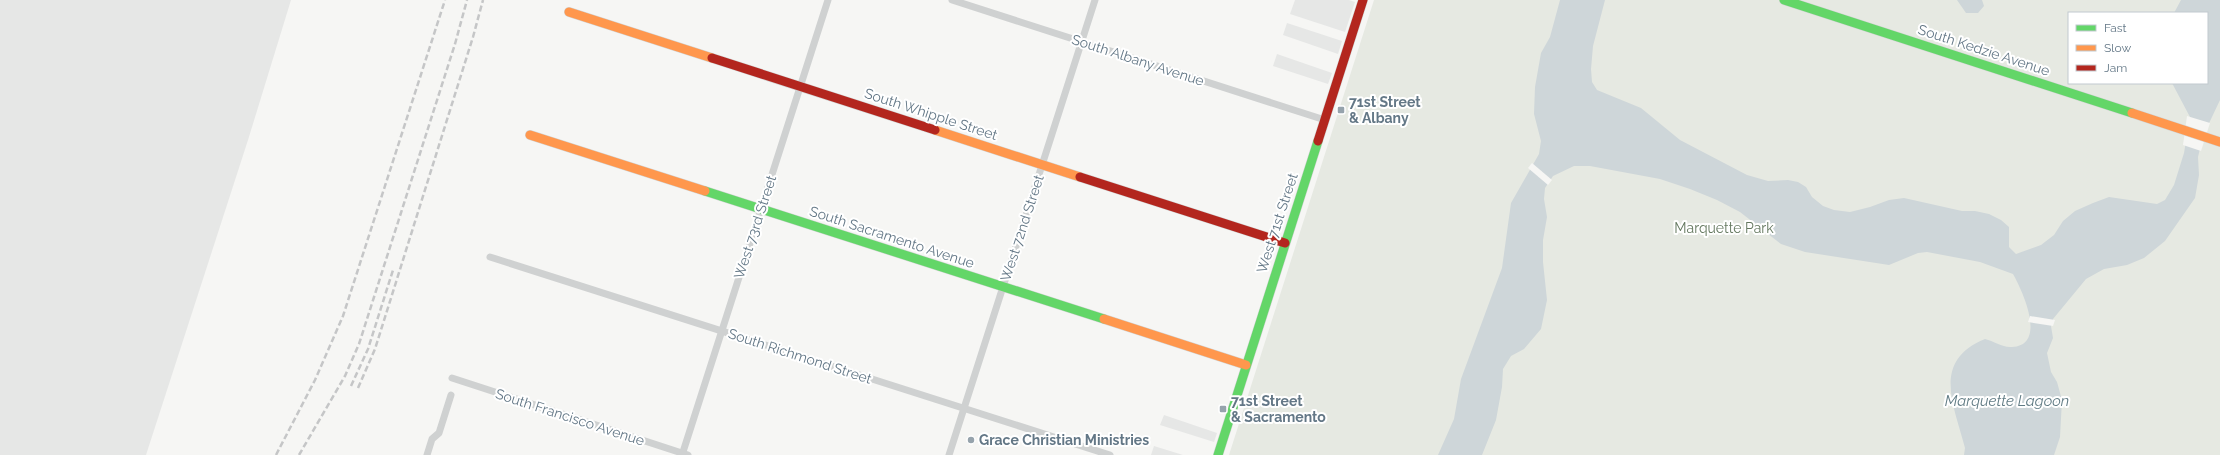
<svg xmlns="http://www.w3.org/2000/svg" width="2220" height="455" viewBox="0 0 2220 455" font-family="Raleway,sans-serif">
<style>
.built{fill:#e6e7e6}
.green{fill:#e6e9e2;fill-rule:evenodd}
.water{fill:#ced6d9}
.pier{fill:#f6f6f4}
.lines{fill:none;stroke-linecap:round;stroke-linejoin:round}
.fast-casing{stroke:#d2d4d4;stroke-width:10}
.slow-casing{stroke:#d2d4d4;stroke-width:10}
.jam-casing{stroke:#d2d4d4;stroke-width:10}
.street{stroke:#cfd1d1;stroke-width:7}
.fast{stroke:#63d668;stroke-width:9}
.slow{stroke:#ff974d;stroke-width:9}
.jam{stroke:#b3261e;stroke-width:9}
.rail{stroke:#c5c6c7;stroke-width:2.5;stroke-dasharray:6 3;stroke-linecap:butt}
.poi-dot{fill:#96a3ac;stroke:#fff;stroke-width:1.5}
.labels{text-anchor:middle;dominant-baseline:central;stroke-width:4;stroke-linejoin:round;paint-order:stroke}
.street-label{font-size:14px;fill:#637786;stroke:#fff}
.poi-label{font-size:14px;font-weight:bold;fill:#637786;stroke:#fff;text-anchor:start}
.park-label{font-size:14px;fill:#64785f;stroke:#fff}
.water-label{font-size:15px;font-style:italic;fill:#5f7a83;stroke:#fff}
</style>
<rect width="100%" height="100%" fill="#f6f6f4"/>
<g class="built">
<path d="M0,0H291L248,140L146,455H0Z"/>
<path d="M1295,0H1349L1355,2L1345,32L1290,14Z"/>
<path d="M1287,23L1342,41L1338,54L1283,35Z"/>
<path d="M1277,54L1332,73L1328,84L1273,66Z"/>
<path d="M1164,415L1217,433L1214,442L1160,425Z"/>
<path d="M1154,446L1183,455H1151Z"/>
</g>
<path class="green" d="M1374,0H2220V455H1229ZM2069,13H2207V83H2069Z"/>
<g class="water">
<path d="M1560,0H1605L1593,46L1591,69L1592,82L1597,90L1641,108L1680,140L1747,175L1768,181L1788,180L1798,182L1806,187L1812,197L1823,206L1834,210L1850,212L1870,207L1889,200L1904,198L1962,211H1975L1989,214L2001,220L2009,227V247L2016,254L2041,245L2054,235L2063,221L2075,211L2093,203L2109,197L2157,204L2165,200L2174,185L2184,153L2190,117L2172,83H2207V13H2174L2181,0H2220V100L2203,136L2198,157L2199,175L2195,198L2165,241L2144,258L2127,265L2104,269L2086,279L2053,319L2051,326L2053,338L2047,353L2051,372L2057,382L2062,400L2060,437L2054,455H1964L1965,448C1954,405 1931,361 1985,339C1994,341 2003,348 2012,347C2048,345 2022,290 2013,274L1980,262L1927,252L1918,253L1889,265L1805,252L1781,244L1740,212L1717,200L1690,189L1660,179L1590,166H1574L1553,176L1545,188L1544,199L1547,217L1543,240V262L1547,300L1541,329L1524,349L1511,356L1503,369L1502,387L1496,420L1482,455H1438L1454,419L1461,379L1502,268L1511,203L1539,154L1541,141L1534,114L1535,87L1541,53L1550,37Z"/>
<path d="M1957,0H1982L1984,6L1978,13H1966Z"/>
</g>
<g class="pier">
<path d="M2187,116L2210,123L2201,151L2183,145Z"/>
<path d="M1532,163L1552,180L1548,185L1528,168Z"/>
<path d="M2030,316L2055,320L2053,326L2028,322Z"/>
</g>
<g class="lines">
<g class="fast-casing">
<g id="fast">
<path d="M1784,0L2132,113"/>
<path d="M705,191L1104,319"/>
<path d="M1218,455L1318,141"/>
</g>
</g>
<g class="slow-casing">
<g id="slow">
<path d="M569,12L712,58"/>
<path d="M2132,113L2220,142"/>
<path d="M935,130L1080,177"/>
<path d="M530,135L705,191"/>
<path d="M1104,319L1246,365"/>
</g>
</g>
<g class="jam-casing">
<g id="jam">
<path d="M712,58L935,130"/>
<path d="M1318,141L1363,0"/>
<path d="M1080,177L1285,243"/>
</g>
</g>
<g class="street">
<path d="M952,0L1325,120"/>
<path d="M490,257L1110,455"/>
<path d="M452,378L688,455"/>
<path d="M427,455L432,439L439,433L451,395"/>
<path d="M682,455L828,0"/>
<path d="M949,455L1095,0"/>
</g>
<use href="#fast" class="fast"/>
<use href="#slow" class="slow"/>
<use href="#jam" class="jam"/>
<g class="rail">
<path d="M351,386L368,349L393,270"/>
<path d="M358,388L375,349L473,37L483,0"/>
<path d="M276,455L315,380L343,316L445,0"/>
<path d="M299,455L345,376L359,344L455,44L467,0"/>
</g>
</g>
<g class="poi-dot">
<rect x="1337" y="106" width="8" height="8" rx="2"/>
<rect x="1219" y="405" width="8" height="8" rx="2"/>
<circle cx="971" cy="440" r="4"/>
</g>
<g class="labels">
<g class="street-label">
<text transform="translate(1984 50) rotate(18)">South Kedzie Avenue</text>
<text transform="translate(1138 60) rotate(18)">South Albany Avenue</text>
<text transform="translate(931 114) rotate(18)">South Whipple Street</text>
<text transform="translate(1277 223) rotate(-72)">West 71st Street</text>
<text transform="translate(755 227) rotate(-72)">West 73rd Street</text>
<text transform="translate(1022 228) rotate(-72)">West 72nd Street</text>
<text transform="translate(892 237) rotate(18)">South Sacramento Avenue</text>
<text transform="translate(800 356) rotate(18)">South Richmond Street</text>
<text transform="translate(570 417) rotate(18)">South Francisco Avenue</text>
</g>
<g class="poi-label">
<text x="1349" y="102">71st Street<tspan x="1349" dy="16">&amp; Albany</tspan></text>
<text x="1231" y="401">71st Street<tspan x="1231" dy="16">&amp; Sacramento</tspan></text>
<text x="979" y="440">Grace Christian Ministries</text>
</g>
<g class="park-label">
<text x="1724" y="228">Marquette Park</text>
</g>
<g class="water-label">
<text x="2007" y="401">Marquette Lagoon</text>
</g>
</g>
<rect x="2068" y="12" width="140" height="72" fill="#ffffff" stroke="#c1c9cf"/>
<rect x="2076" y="25" width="20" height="6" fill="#63d668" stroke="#c1c9cf"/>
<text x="2104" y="32" font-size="12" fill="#637786">Fast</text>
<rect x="2076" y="45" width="20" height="6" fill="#ff974d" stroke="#c1c9cf"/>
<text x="2104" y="52" font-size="12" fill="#637786">Slow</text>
<rect x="2076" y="65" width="20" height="6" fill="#b3261e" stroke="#c1c9cf"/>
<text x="2104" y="72" font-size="12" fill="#637786">Jam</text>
</svg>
